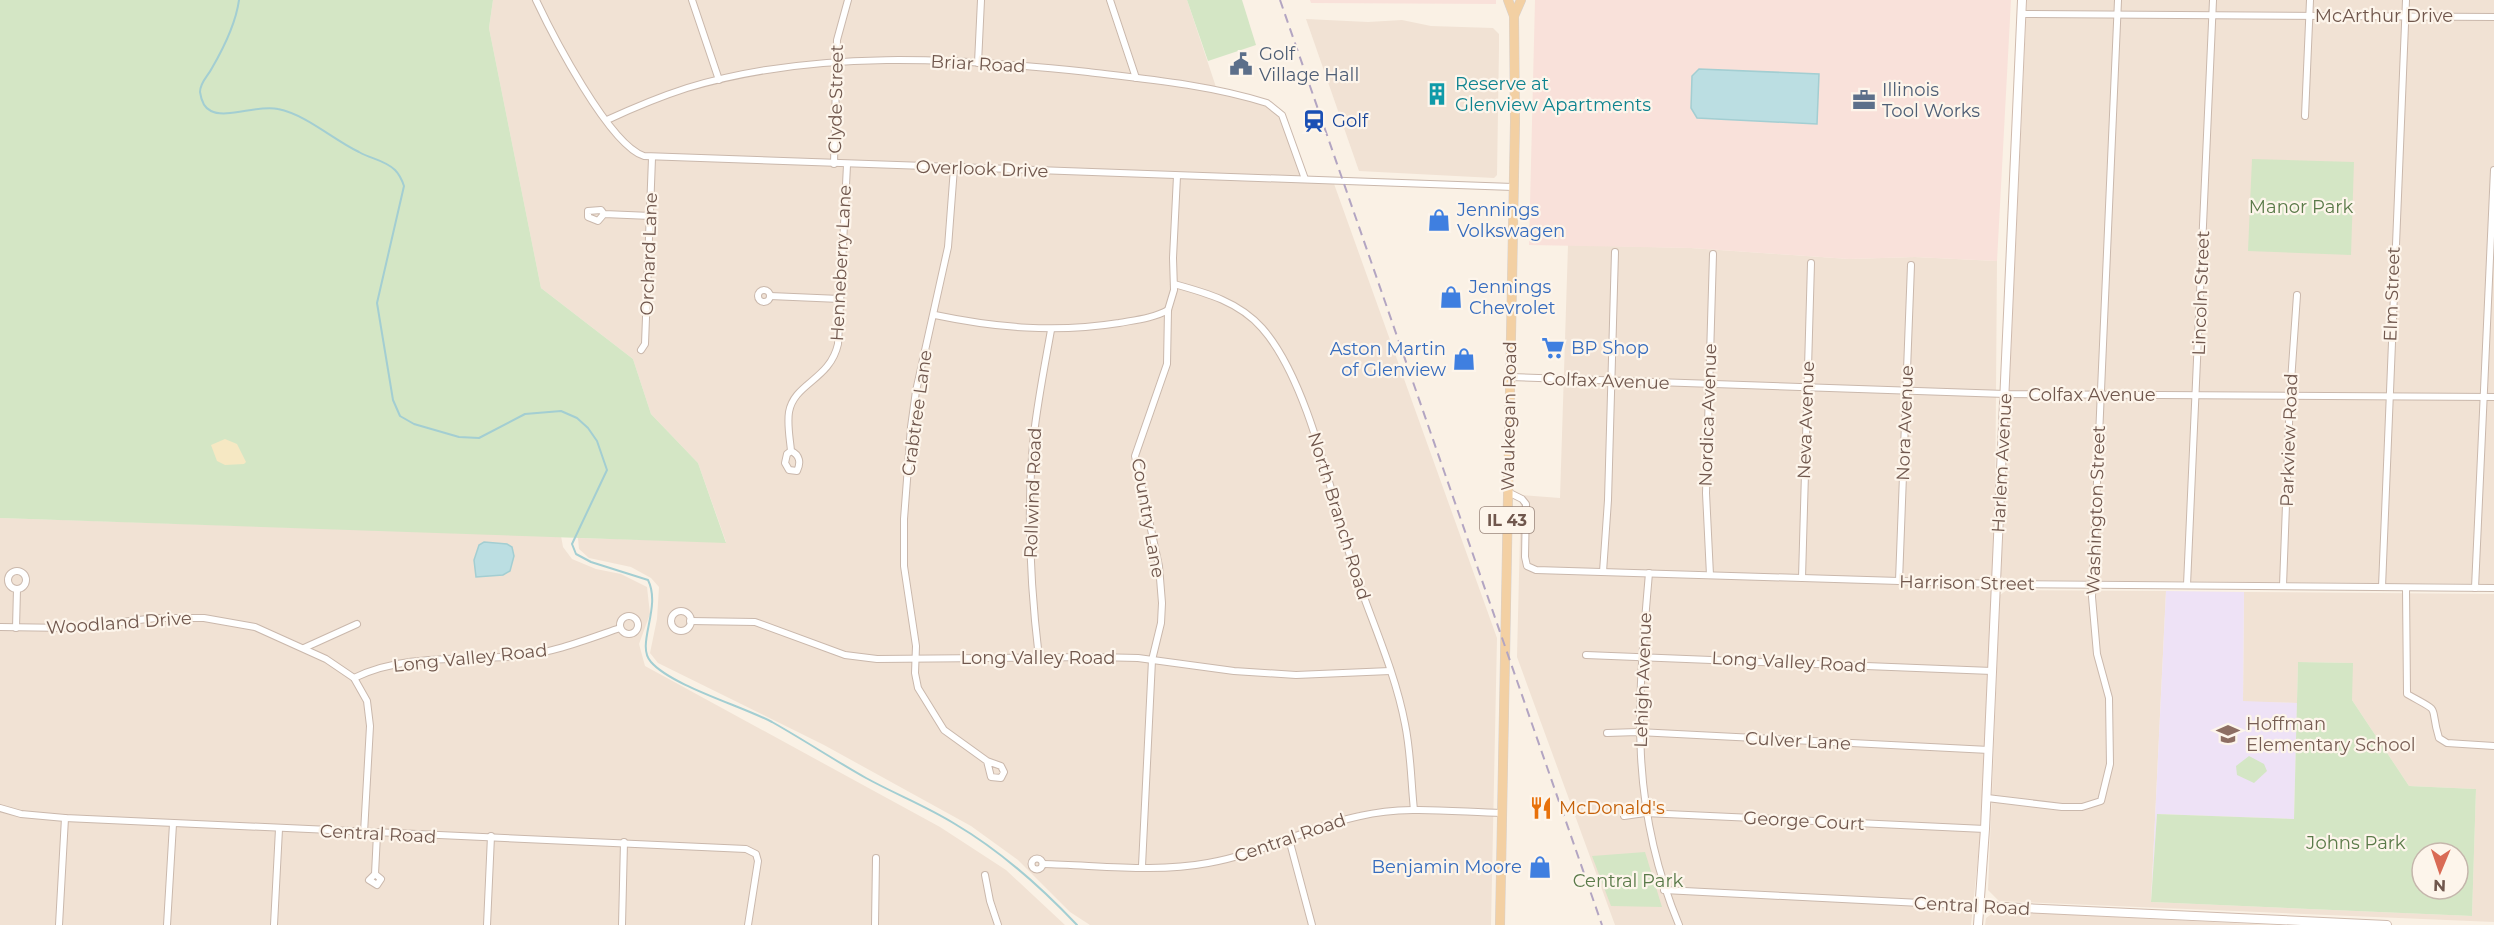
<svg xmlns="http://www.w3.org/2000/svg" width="2494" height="925" viewBox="0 0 2494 925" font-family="Montserrat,sans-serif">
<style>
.residential{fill:#f1e2d4}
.commercial{fill:#f9e1da}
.education{fill:#eee2f6}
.green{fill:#d4e6c5;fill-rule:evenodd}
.sand{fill:#f6e8c3}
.water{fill:#bbdee2;stroke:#a3ced2;stroke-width:1.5}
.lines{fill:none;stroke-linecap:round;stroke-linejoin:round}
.stream{stroke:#a3ced2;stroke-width:2}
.street-casing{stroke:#cab8ac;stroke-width:8}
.secondary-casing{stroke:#cfbaad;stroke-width:10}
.primary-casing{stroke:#d7d0cd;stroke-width:10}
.street{stroke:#fff;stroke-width:6}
.secondary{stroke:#fff;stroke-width:8}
.primary{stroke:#f3d0a3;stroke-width:9}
.rail{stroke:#b3a5c2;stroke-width:2;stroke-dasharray:9 6;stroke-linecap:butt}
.labels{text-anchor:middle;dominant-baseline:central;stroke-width:4.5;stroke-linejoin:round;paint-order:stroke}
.shield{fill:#fdf5eb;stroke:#9a867c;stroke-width:1.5}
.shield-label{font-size:16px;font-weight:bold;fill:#70574d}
.street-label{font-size:18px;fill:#70574d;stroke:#fdf5eb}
.service-label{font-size:18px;fill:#4e5e75;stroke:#fdf5eb;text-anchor:start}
.culture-label{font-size:18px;fill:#0d838f;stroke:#fdf5eb;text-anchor:start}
.transit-label{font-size:18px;fill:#164399;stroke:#fdf5eb;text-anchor:start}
.park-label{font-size:18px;fill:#5a7a49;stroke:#fdf5eb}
.shop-label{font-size:18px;fill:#366cbe;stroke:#fdf5eb;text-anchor:start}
.education-label{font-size:18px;fill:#785e54;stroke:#fdf5eb;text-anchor:start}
.food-label{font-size:18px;fill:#c56008;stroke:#fdf5eb;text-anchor:start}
</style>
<rect width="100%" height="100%" fill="#faf1e5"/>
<g class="residential">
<path d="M493,0H1187L1218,93L1268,105L1281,115L1304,180L1333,181L1497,638L1491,925H1090L1070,912L1018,860L971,826L824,745L658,663L650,653L657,619L659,587L651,578L631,567L589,558L579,549L578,538L726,542L698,463L651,414L633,359L541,288L489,28Z"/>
<path d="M2027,0H2494V584L2005,580L2001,576Z"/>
<path d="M1306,19L1368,22L1402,20L1431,26L1493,28L1499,34V48L1497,175L1494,178L1359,171Z"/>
<path d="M1568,245L1691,248L1849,259L1915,257L1997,261L1995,524L1980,838L1971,925H1615L1517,657L1521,495L1560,498Z"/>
<path d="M0,518L561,536L563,547L572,559L596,569L621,574L647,587L650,614L639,644L645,666L940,827L1006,870L1065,925H0Z"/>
<path d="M2007,590L2166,591L2151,902L2472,916L2476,789L2409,786L2352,700V663L2298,662L2297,703L2243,702L2244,592L2494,594V922L1999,901L1988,890L2000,595Z"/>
<path d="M1996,911L2271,925H1985L1986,918Z"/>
</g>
<g class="commercial">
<path d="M1310,0H1496V4L1311,3Z"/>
<path d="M1535,0H2011L1997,261L1915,257L1849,259L1691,248L1529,245Z"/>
</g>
<path class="education" d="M2166,591L2244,592L2243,701L2297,703L2294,819L2157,814L2151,902Z"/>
<g class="green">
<path d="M0,0H493L489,28L541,288L633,359L651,414L698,463L726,543L0,518Z"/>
<path d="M1187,0H1242L1256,45L1208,61Z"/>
<path d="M2252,159L2354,162L2351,255L2248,251Z"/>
<path d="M2298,662L2353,663L2352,700L2409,786L2476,789L2472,916L2151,902L2157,814L2294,819ZM2422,853H2458V889H2422Z"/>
<path d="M2249,756L2264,764L2267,771L2254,783L2237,775L2236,766Z"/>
<path d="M1645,852L1662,907L1611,906L1592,856Z"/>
</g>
<path class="sand" d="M225,439L237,444L246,462L244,464L225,465L217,461L211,445Z"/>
<g class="water">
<path d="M1699,69L1819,74L1817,124L1697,118L1691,108L1692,76Z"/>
<path d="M484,542L507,544L512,547L514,556L510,571L503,575L476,577L474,560L479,545Z"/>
</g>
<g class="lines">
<path class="stream" d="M239,0C236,22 223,49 212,68C208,76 200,82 200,92C201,99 204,108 211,111C227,119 259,104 278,109C307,115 332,139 359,152C371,159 385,160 395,170C400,175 402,180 404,186L377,303L393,400L400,416L414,424L459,437L479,438L525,414L561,411L577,418L588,428L597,441L607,470L572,544L576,554L591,562L648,580C662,608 635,645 651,662C672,686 742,706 772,722C804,740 834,760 866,778C895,794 926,806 955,824C999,850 1041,887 1077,925"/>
<g class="street-casing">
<g id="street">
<path d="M536,0C552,34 609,145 644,156L1513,187"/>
<path d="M692,0L719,80"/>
<path d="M1110,0L1136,78"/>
<path d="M2022,14L2494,17"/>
<path d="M978,63L981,0"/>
<path d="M2305,116L2310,0"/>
<path d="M607,120C633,108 659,97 687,88C816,49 956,58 1088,72C1147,79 1210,85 1267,103L1282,115L1305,179"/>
<path d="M834,164L837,40L848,0"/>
<path d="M954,168L948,247L916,391L911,427L904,519V566L916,646L915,673L918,688L944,730L987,761L1001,766L1004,772L1001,778L991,777L987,761"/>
<path d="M604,214L598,221L588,217V211L601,210L604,214L651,216"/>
<path d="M1174,284C1207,293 1239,302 1262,328C1309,381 1332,500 1354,569C1371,620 1395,671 1405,724C1411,753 1411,782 1414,810"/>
<circle cx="764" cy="296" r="6"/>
<path d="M770,296L840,299"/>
<path d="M935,315C997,328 1056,333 1119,323C1135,320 1154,318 1168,310"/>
<path d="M641,350L645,344L652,158"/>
<path d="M1510,377L2005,394L2494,397"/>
<path d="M791,451C800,455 801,463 797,471L789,470L785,463L787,454L791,451C790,439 787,425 789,412C794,383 830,380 838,344L847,165"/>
<path d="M1508,492L1522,499L1526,504L1525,557L1527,566L1536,570L1996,584L2494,588"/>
<circle cx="17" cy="580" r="9"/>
<path d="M1603,572L1608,500L1615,252"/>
<path d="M1649,573C1638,701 1628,803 1679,925"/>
<path d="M1710,575L1706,493L1713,254"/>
<path d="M1802,578L1811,263"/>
<path d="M1899,581L1911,265"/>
<path d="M2187,585L2213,0"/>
<path d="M2283,586L2290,396L2297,295"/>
<path d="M2382,587L2406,0"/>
<path d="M2406,588L2407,694C2444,715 2428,702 2439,738L2447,743L2494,746"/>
<path d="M2475,588L2494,170"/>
<circle cx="681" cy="621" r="10"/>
<circle cx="629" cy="625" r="9"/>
<path d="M690,621L755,622L845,655L877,659L1094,657L1138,658L1234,671L1296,675L1390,671"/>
<path d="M0,627L70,628L156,618H204L255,627L326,659L354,678L367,701L370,726L364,833"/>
<path d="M16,628L17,589"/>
<path d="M304,648L357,624"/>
<path d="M1586,655L1992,671"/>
<path d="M1039,658C1030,583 1026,509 1034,434C1038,399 1045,364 1051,330"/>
<path d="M354,678C404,653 464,661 518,656C553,653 588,639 620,628"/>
<path d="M1607,733L1638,732L1989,750"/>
<path d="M1987,798L2062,807H2082L2101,801L2110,764L2109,698L2097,654L2092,597L2118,0"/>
<path d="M0,808L21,814L65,818L746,849L756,854L758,861L748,925"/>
<path d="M1624,816L1645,813L1985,829"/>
<path d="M1289,839L1312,925"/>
<circle cx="1037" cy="864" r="5.5"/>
<path d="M1043,864C1097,865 1155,873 1208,863C1261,854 1308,827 1360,816C1406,805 1455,812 1502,813"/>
<path d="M1142,866L1152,660L1161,623L1162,603L1159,566L1135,456L1167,364L1168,310L1174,290L1173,258L1177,176"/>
<path d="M375,874L381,879L377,885L369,880L375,874L377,834"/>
<path d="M985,875L990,901L998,925"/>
<path d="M1664,890L1980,906"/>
<path d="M59,925L65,818"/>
<path d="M167,925L173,824"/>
<path d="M274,925L279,829"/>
<path d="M487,925L491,836"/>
<path d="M622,925L624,842"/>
<path d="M875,925L876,858"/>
</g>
</g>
<g class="secondary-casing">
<g id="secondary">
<path d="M1980,906L2387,925"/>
<path d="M1978,925L1985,829L2022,0"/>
</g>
</g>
<g class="primary-casing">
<g id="primary">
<path d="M1514,16L1521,0"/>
<path d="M1500,925L1515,122L1514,16L1508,0"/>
</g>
</g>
<use href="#street" class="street"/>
<use href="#secondary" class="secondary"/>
<use href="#primary" class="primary"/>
<path class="rail" d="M1280,0L1602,925"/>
</g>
<defs>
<g id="civic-bare" transform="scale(1.8)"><path d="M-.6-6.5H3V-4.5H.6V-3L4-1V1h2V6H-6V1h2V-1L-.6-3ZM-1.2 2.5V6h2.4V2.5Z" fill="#5c6f8a" stroke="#fdf5eb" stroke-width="2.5" paint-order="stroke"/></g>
<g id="building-bare" transform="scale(1.8)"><path d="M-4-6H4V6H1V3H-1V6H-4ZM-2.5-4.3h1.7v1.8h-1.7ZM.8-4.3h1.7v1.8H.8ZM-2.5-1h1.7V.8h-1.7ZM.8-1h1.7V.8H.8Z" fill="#0f9aa8" stroke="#fdf5eb" stroke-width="2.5" paint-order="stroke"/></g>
<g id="office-bare" transform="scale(1.8)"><path d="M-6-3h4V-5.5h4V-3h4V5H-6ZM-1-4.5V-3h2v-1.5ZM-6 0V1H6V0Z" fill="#5c6f8a" stroke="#fdf5eb" stroke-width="2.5" paint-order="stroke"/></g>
<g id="station-bare" transform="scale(1.8)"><path d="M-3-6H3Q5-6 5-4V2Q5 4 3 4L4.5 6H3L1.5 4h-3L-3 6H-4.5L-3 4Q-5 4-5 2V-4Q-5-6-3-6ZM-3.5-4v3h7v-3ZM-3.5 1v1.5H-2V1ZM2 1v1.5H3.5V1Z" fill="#1a4fb4" stroke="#fdf5eb" stroke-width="2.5" paint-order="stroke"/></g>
<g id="shop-bare" transform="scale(1.8)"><path d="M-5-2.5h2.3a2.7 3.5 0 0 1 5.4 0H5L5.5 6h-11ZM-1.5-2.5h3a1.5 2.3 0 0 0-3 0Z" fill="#3f7fe0" stroke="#fdf5eb" stroke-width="2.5" paint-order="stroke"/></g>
<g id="supermarket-bare" transform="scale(1.8)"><path d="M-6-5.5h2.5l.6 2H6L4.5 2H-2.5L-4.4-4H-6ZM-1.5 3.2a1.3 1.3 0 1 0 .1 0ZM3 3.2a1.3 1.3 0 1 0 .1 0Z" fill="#3f7fe0" stroke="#fdf5eb" stroke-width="2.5" paint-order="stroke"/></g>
<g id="school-bare" transform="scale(1.8)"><path d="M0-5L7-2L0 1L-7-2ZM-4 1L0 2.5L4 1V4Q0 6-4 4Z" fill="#8d6e63" stroke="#fdf5eb" stroke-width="2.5" paint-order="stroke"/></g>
<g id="restaurant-bare" transform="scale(1.8)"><path d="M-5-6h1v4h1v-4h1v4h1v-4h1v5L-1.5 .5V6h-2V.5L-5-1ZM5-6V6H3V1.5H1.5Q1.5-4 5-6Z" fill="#e8710a" stroke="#fdf5eb" stroke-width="2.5" paint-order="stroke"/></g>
</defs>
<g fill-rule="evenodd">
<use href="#civic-bare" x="1241" y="64"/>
<use href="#building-bare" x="1437" y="94"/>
<use href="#office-bare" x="1864" y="100"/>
<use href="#station-bare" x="1314" y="121"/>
<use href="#shop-bare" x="1439" y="220"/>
<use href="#shop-bare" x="1451" y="297"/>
<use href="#supermarket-bare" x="1553" y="348"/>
<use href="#shop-bare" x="1464" y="359"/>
<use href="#school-bare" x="2228" y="734"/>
<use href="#restaurant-bare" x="1541" y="808"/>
<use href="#shop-bare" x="1540" y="867"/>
</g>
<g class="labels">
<rect class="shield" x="1480" y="507" width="54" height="26" rx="4.5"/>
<g class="shield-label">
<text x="1507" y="520">IL 43</text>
</g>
<g class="street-label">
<text x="2384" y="16">McArthur Drive</text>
<text transform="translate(978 64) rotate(3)">Briar Road</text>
<text transform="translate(836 99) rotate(-89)">Clyde Street</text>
<text transform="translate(982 169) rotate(2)">Overlook Drive</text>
<text transform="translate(649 254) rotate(-88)">Orchard Lane</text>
<text transform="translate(841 263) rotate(-87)">Henneberry Lane</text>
<text transform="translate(2201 293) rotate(-88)">Lincoln Street</text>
<text transform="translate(2392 294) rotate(-88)">Elm Street</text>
<text transform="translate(1606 381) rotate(2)">Colfax Avenue</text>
<text x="2092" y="395">Colfax Avenue</text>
<text transform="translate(917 413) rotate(-82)">Crabtree Lane</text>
<text transform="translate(1708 415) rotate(-88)">Nordica Avenue</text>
<text transform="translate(1509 416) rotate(-89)">Waukegan Road</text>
<text transform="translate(1806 420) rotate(-88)">Neva Avenue</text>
<text transform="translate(1905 423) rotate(-88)">Nora Avenue</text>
<text transform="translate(2289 440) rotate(-88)">Parkview Road</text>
<text transform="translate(2002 463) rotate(-87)">Harlem Avenue</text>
<text transform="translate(1033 493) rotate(-88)">Rollwind Road</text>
<text transform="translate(2096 510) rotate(-88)">Washington Street</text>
<text transform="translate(1339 516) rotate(73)">North Branch Road</text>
<text transform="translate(1148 518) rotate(80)">Country Lane</text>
<text transform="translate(1967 583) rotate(1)">Harrison Street</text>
<text transform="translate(119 623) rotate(-4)">Woodland Drive</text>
<text transform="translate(470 658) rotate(-6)">Long Valley Road</text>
<text x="1038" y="658">Long Valley Road</text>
<text transform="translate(1789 662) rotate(3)">Long Valley Road</text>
<text transform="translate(1643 680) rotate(-88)">Lehigh Avenue</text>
<text transform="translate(1798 741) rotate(3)">Culver Lane</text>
<text transform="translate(1804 821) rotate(3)">George Court</text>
<text transform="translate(378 834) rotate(3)">Central Road</text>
<text transform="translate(1290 838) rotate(-19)">Central Road</text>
<text transform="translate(1972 906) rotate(3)">Central Road</text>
</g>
<g class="service-label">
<text x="1259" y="54">Golf<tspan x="1259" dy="21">Village Hall</tspan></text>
<text x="1882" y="90">Illinois<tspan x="1882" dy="21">Tool Works</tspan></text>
</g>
<g class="culture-label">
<text x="1455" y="84">Reserve at<tspan x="1455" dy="21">Glenview Apartments</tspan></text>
</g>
<g class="transit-label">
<text x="1332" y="121">Golf</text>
</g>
<g class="park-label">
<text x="2301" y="207">Manor Park</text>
<text x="2356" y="843">Johns Park</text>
<text x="1628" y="881">Central Park</text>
</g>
<g class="shop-label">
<text x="1457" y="210">Jennings<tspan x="1457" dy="21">Volkswagen</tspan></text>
<text x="1469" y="287">Jennings<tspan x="1469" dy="21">Chevrolet</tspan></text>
<text x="1571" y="348">BP Shop</text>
<text x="1446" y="349" text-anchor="end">Aston Martin<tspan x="1446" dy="21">of Glenview</tspan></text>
<text x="1522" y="867" text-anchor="end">Benjamin Moore</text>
</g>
<g class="education-label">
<text x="2246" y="724">Hoffman<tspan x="2246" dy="21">Elementary School</tspan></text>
</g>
<g class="food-label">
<text x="1559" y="808">McDonald's</text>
</g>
</g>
<g transform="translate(2440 871) rotate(182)"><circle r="28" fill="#fdf5eb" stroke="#c5b6ac" stroke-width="1.5"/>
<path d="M0-4.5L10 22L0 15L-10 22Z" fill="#d96b55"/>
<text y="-9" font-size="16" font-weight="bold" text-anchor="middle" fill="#70574d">N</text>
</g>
</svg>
